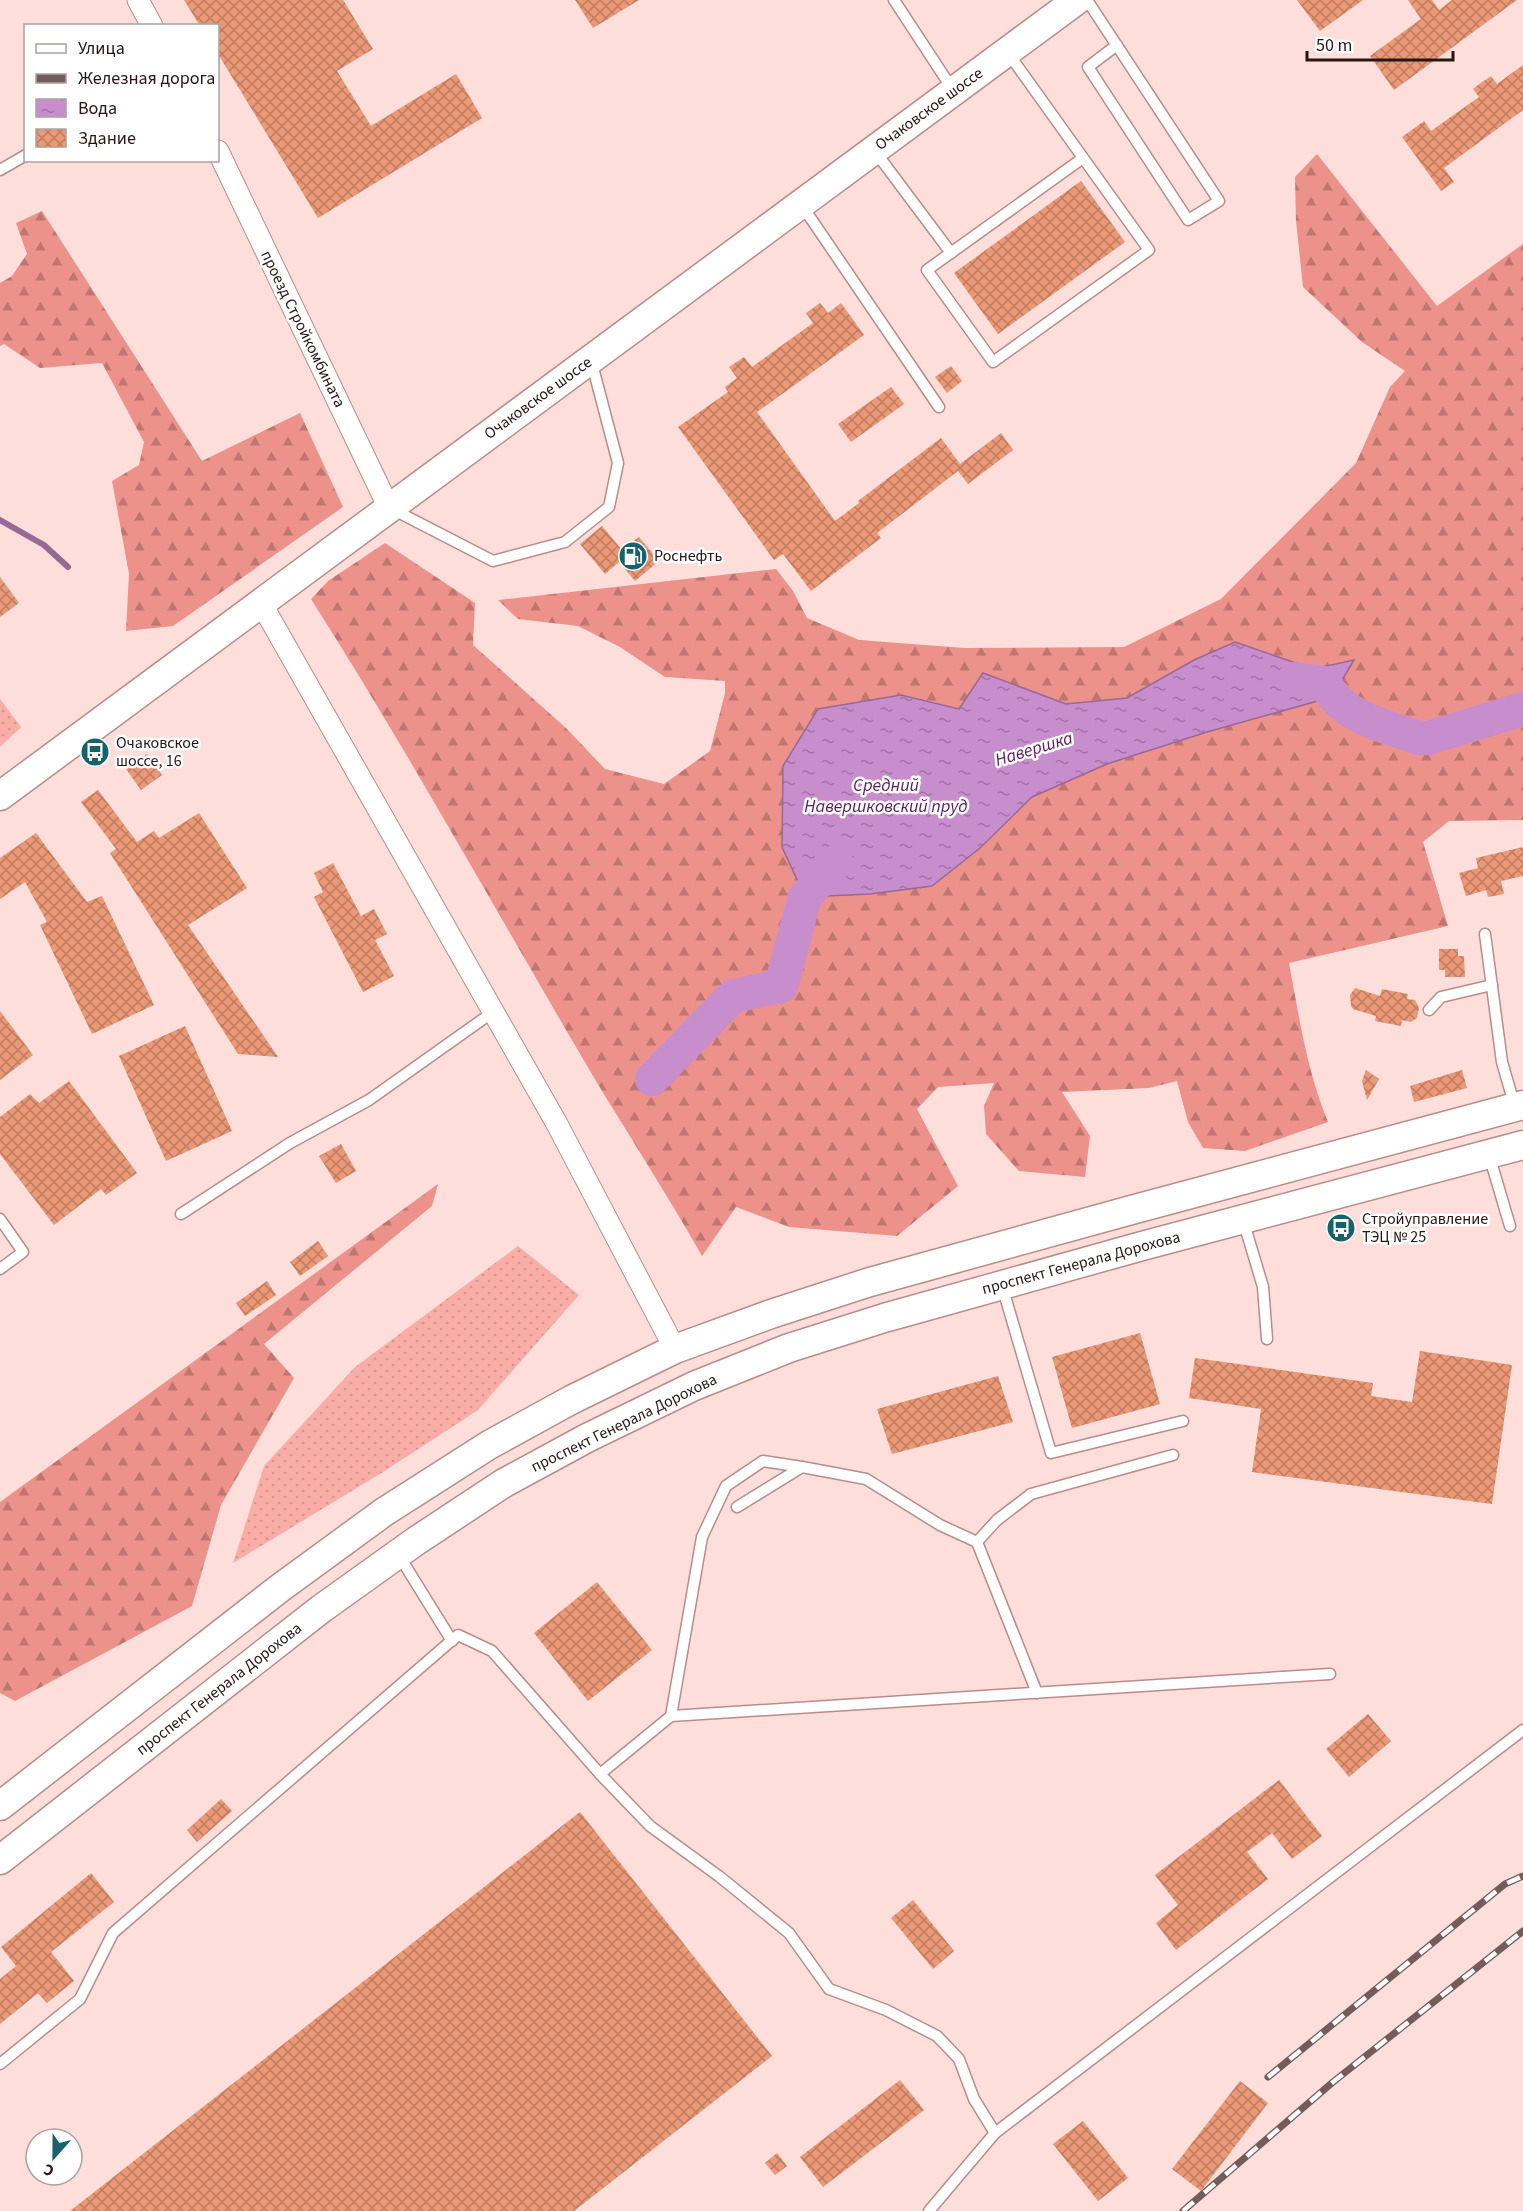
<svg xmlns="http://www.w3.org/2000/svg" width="1523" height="2211" viewBox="0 0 1523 2211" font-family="'Source Sans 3',sans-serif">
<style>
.grass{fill:url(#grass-dots)}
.forest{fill:url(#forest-firs);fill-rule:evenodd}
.water{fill:url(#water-ripples);stroke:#986995;stroke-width:1.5}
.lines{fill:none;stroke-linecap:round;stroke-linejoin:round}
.stream{stroke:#986995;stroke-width:6}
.river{stroke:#c88dcc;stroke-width:34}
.building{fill:url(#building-cross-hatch)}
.lane-casing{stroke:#bc8b87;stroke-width:13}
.street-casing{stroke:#bc8b87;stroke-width:23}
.secondary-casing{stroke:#bc8b87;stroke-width:31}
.lane{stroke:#fff;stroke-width:10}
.street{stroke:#fff;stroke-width:21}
.secondary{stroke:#fff;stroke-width:28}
.rail-casing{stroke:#735c5b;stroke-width:7}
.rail{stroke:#fff;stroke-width:4.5;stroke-dasharray:14;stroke-linecap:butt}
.labels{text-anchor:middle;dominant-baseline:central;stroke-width:5;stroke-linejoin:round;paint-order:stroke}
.street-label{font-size:16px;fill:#281615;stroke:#fff}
.poi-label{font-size:16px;fill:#281615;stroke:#fff;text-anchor:start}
.water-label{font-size:18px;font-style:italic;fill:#5f1865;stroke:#fff}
</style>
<defs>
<pattern id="grass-dots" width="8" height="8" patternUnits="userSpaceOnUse" patternTransform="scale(1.5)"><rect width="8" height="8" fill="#faada6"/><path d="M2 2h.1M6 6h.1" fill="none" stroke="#d6948e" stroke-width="1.8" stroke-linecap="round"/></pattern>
<pattern id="forest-firs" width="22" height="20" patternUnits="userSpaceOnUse" patternTransform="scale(1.5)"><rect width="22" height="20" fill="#ec928b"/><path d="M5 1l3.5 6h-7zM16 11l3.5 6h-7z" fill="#bf7670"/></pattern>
<pattern id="water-ripples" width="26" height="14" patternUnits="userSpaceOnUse" patternTransform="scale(1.5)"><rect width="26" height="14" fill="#c88dcc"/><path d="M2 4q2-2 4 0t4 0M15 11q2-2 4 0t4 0" fill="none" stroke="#a272a4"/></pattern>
<pattern id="building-cross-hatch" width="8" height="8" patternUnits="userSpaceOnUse" patternTransform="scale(1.5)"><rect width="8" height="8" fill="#ea9875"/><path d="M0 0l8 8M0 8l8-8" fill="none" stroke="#be7b5f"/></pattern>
</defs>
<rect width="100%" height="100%" fill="#fededb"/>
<g class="grass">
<path d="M0,699L21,727L0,747Z"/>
<path d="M518,1246L579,1295L478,1410L383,1472L233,1563L264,1466L355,1367Z"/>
</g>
<g class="forest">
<path d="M1317,154L1437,306L1523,244V820L1449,821L1423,842L1448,926L1289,963C1299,1017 1307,1071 1328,1122L1245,1151L1203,1148L1188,1122L1177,1081L1149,1088L1062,1092L1090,1136L1085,1177L1019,1171L986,1134L984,1106L994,1083L938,1087L917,1109L958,1186L897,1236L789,1227L736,1207L702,1256C662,1185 617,1118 576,1047C488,897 404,745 311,599L328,581L385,543L475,603L473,645L567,729L605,769L664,784L710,751L725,693V681L665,677L620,647L578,626L518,619L498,600L776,569L793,591L807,618L859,640L965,648L1124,647L1221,599L1356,463L1390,387L1405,371L1362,342L1303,287L1296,221L1295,177ZM1235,642L1314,669L1354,661L1207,732L1107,764L1032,797L980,848L932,886L782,847L783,766L818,709L901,695L959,709L983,673L1066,704L1127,698L1194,660Z"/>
<path d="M42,211L202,461L300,413L343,507L173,626L126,631L129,574L112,481L139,465L144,442L102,363L40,368L4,344L0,346V283L12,276L27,254L16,223Z"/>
<path d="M438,1184L432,1206L264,1344L294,1378L221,1505L192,1606L15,1701L0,1693V1502Z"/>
</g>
<path class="water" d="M1235,642L1313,669L1354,660L1332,697L1207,732L1107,764L1032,797L980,848L932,886L870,894L805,897L782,847L783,766L818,709L901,695L959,709L983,673L1066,704L1127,698L1194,660Z"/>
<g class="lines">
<path class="stream" d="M0,520L44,545L68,567"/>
<g class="river">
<path d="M1294,679L1325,683C1342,718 1385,726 1419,738H1428L1523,709"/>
<path d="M652,1079L733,996L781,986L805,897L836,862"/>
</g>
</g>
<g class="building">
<path d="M184,0H343L373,49L337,71L371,126L456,74L482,118L318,218L218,54V26H200Z"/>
<path d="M575,0H639L593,28Z"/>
<path d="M1297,0H1363L1320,31Z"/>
<path d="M1408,0H1432L1439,10L1452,0H1517L1394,90L1370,56L1421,19Z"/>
<path d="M1523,65V110L1444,168L1454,182L1441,191L1402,137L1424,121L1431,131L1479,97L1473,89L1478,85L1491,76L1497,84Z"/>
<path d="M1081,181L1125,242L998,334L954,273Z"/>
<path d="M820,303L828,313L841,303L864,335L757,412L835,521L859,503L858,501L941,438L960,464L1001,433L1013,450L968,484L958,471L877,533L881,538L811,591L783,554L774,560L678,427L728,392L725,387L737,378L729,367L744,357L752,367L813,323L806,313Z"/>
<path d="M951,366L962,381L947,393L935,377Z"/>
<path d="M891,387L904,404L851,442L838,424Z"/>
<path d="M602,526L622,550L639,537L659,561L635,581L619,562L605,574L580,544Z"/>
<path d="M0,577L19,603L0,617Z"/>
<path d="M147,754L162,775L141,790L126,769Z"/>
<path d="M98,790L137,842L154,831L159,838L199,813L247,888L188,925L278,1057L238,1054L110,853L116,849L81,802Z"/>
<path d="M36,833L87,902L102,896L154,1005L92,1034L40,925L47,922L25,882L0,899V858Z"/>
<path d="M1523,847V876L1501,881L1504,894L1488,897L1486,890L1466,896L1459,873L1478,868L1476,858Z"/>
<path d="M333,863L361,916L374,909L387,934L375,940L394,976L363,992L314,897L323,892L314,873Z"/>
<path d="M1439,949H1458V956H1464L1465,977H1445V970H1439Z"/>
<path d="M1355,988L1380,996L1382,989L1408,994L1407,999L1415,1000L1419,1008L1417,1018L1411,1022L1402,1020L1401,1026L1375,1021L1376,1016L1353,1009L1351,1006L1350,995Z"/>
<path d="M0,1011L33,1055L0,1080Z"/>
<path d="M185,1026L232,1131L166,1161L119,1056Z"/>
<path d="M1366,1070L1379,1079L1367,1100L1362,1081Z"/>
<path d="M1462,1070L1467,1088L1414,1102L1410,1086Z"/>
<path d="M69,1081L137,1173L106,1195L101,1189L54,1225L0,1154V1117L30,1094L39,1103Z"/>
<path d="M341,1144L356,1171L336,1183L319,1156Z"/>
<path d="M318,1241L328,1256L300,1276L290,1262Z"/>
<path d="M267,1281L276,1295L245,1316L236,1303Z"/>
<path d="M1140,1333L1160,1404L1072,1428L1052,1357Z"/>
<path d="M1420,1351L1512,1365L1492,1504L1252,1472L1261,1409L1189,1398L1195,1358L1373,1383L1371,1396L1412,1402Z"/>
<path d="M998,1376L1013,1422L892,1454L877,1409Z"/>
<path d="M597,1582L652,1650L588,1701L534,1633Z"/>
<path d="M1368,1714L1391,1741L1349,1777L1326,1749Z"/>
<path d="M1279,1780L1322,1836L1292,1859L1272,1833L1247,1852L1268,1879L1176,1950L1156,1923L1178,1905L1155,1875Z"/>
<path d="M221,1799L232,1811L197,1842L187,1830Z"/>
<path d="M580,1812L772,2056L574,2211H70Z"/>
<path d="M91,1873L114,1902L51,1952L74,1981L47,2003L38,1993L0,2024V1979L16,1966L1,1947Z"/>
<path d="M913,1900L954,1951L933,1969L891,1918Z"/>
<path d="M900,2080L924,2110L823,2187L800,2157Z"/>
<path d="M1240,2081L1268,2103L1201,2191L1172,2169Z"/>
<path d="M1083,2121L1128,2178L1098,2201L1053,2144Z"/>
<path d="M777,2153L787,2166L775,2175L765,2163Z"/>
</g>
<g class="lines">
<g class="lane-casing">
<g id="lane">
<path d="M894,0L953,90"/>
<path d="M1087,0L1219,201L1188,220L1088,67L1117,45"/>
<path d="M1008,53L1149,250L993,362L927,270L1083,158"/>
<path d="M874,150L951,253"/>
<path d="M0,170L26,155"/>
<path d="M801,204L939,407"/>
<path d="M392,509L493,561L565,542L609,507L618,463L591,360"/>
<path d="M1485,934L1502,1062L1515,1107"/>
<path d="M1429,1010L1441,997L1492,985"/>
<path d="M1489,1155L1510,1226"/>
<path d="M181,1214L290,1143L369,1100L493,1012"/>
<path d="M0,1219L23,1252L0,1269"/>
<path d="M1243,1220L1263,1287L1267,1339"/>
<path d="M1002,1286L1051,1453L1183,1421"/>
<path d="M737,1507L802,1467L866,1479L940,1525L977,1542L1037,1693"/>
<path d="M977,1542L997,1520L1031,1494L1173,1455"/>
<path d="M398,1554L452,1641"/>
<path d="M671,1716L702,1537L726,1486L763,1461L802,1467"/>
<path d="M600,1774L671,1716L1330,1674"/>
<path d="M0,2064L80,1999L113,1933L458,1635L492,1651L600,1774L650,1826L720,1877L789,1933L829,1989L886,2010L937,2036L959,2059L974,2099L995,2133L929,2211"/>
<path d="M995,2133L1523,1730"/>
</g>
</g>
<g class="street-casing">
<g id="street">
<path d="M138,0L152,26"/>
<path d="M218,151L389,508"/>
<path d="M261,603L557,1124L675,1349"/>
</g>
</g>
<g class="secondary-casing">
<g id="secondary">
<path d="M0,796L1077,0"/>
<path d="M0,1806L280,1588L384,1512L489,1445L571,1400L675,1349L771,1314L870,1282L1135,1209L1523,1105"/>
<path d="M0,1860L321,1609L416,1541L504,1483L587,1438L694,1386L789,1348L884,1318L1142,1246L1523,1145"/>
</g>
</g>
<use href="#lane" class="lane"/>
<use href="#street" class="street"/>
<use href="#secondary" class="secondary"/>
<g class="rail-casing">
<g id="rail">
<path d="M1268,2077L1505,1884L1523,1876"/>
<path d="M1183,2211L1333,2082L1523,1931"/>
</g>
</g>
<use href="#rail" class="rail"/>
</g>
<defs>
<g id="fuel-disc" transform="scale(1.5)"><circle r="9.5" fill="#14636a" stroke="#fff"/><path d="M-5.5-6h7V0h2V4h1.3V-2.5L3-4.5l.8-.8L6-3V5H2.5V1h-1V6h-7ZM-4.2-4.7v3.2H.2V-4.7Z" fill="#fff"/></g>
<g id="bus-disc" transform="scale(1.5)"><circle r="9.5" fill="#14636a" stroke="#fff"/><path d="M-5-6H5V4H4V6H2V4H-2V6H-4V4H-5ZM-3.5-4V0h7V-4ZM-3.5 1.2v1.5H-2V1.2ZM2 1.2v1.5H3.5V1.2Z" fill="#fff"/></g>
</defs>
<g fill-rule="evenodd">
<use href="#fuel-disc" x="633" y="556"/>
<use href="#bus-disc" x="95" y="752"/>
<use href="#bus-disc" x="1341" y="1228"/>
</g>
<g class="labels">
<g class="street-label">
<text transform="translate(929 109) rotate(-36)">Очаковское шоссе</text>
<text transform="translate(303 329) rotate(64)">проезд Стройкомбината</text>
<text transform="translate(538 398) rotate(-36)">Очаковское шоссе</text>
<text transform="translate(1081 1263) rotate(-15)">проспект Генерала Дорохова</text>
<text transform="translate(624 1423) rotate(-26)">проспект Генерала Дорохова</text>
<text transform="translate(219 1689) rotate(-38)">проспект Генерала Дорохова</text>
</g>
<g class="poi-label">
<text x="654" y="556">Роснефть</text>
<text x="116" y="743">Очаковское<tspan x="116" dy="18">шоссе, 16</tspan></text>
<text x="1362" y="1219">Стройуправление<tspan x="1362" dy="18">ТЭЦ № 25</tspan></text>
</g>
<g class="water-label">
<text transform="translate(1034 749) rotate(-17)">Навершка</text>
<text x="886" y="785">Средний<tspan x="886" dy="21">Навершковский пруд</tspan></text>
</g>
</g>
<rect x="24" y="24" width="195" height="138" fill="#ffffff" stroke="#a9a2a1" stroke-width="1.5"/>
<rect x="36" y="44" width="30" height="9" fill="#ffffff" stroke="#a9a2a1" stroke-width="1.5"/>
<text x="78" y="54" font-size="18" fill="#281615">Улица</text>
<rect x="36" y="74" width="30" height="9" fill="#735c5b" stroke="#a9a2a1" stroke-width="1.5"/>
<text x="78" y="84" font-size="18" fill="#281615">Железная дорога</text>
<rect x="36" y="99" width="30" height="18" fill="url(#water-ripples)" stroke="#a9a2a1" stroke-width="1.5"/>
<text x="78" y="114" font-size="18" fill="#281615">Вода</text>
<rect x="36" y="129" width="30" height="18" fill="url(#building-cross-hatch)" stroke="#a9a2a1" stroke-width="1.5"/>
<text x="78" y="144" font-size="18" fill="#281615">Здание</text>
<g transform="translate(54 2157) rotate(201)"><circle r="28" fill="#ffffff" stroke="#a9a2a1" stroke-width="1.5"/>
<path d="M0-4.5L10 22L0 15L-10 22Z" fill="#14636a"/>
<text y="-9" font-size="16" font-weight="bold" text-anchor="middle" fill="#281615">С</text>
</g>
<path d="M1307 51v9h146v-9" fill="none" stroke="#281615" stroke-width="3"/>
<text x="1316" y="51" font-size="18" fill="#281615" stroke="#ffffff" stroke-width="4.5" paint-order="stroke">50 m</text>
</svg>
